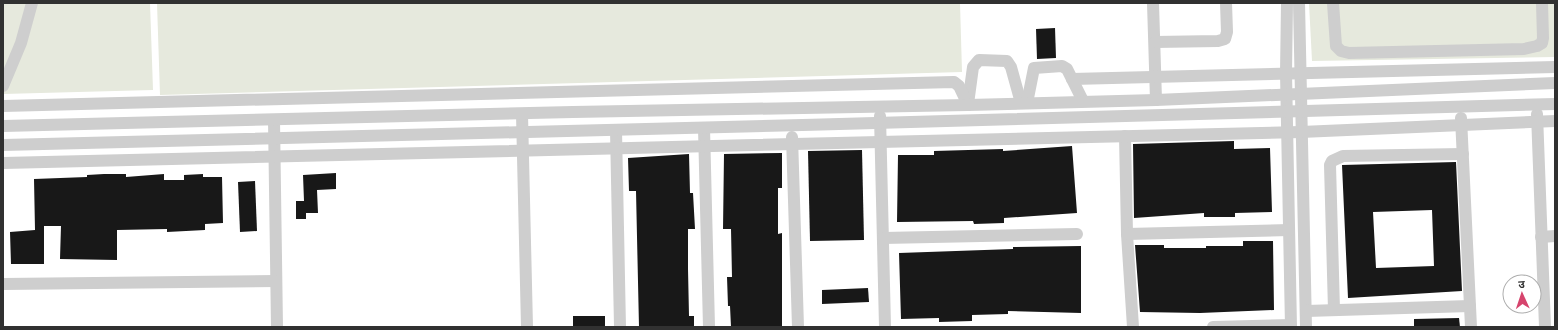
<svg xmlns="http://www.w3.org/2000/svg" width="1558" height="330" viewBox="0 0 1558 330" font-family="Ubuntu,'Noto Sans Devanagari',sans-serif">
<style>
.green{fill:#e6e9dd}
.building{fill:#181818;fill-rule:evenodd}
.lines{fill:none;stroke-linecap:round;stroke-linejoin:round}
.minor{stroke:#cecece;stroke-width:12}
</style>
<rect width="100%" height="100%" fill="#fff"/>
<g class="green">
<path d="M3,3H150L153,90L3,94Z"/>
<path d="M157,3H960L962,72L160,95Z"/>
<path d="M1309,3H1555V57L1312,61Z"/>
</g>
<g class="building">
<path d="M1055,28L1056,58L1037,59L1036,29Z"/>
<path d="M1234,141V149L1270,148L1272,212L1235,213V217H1204V213L1134,218L1133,144Z"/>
<path d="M1072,146L1077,213L1004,218V223L974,224L973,221L897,222L898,155H934V151L1003,149V151Z"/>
<path d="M862,150L864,240L810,241L808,151Z"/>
<path d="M782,153V188H778V234L782,233V327H731L730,306H728L727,277H732L731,229H723L724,154Z"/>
<path d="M689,154L690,193H693L695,229H688V269L689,316H694V327H639L636,191H629L628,158Z"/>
<path d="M1456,162L1462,291L1348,298L1342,165ZM1432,210L1434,266L1376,268L1373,212Z"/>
<path d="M336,173V189L317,190L318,213H306V219H296V201H304L303,175Z"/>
<path d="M104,174H126V177L164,174V180H184V175L203,174V177H222L223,223L205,224V230L167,232V229L117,230V260L60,259L61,226H44V264H11L10,232L35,230L34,179L87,177V175Z"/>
<path d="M255,181L257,231L240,232L238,182Z"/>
<path d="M1243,241H1273L1274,310L1200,313L1140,312L1135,245H1164V248H1206V246H1243Z"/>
<path d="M1081,246V313L1008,311V314L972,315V321L939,322V318L901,319L899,253L1013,249V247Z"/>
<path d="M868,288L869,302L822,304V290Z"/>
<rect x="573" y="316" width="32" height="11"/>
<path d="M1459,318L1460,327H1414V319Z"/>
</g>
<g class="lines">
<g class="minor">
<path d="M1153,3L1156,100"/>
<path d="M1287,3L1286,73L1291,327"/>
<path d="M1299,3L1306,327"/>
<path d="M1333,3L1336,46L1341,51L1349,53L1524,49L1537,46L1542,43L1543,38L1542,3"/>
<path d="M1155,42L1218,41L1225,39L1227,32L1226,3"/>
<path d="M1072,79L1555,67"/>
<path d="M3,86L21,43L32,3"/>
<path d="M1027,103L1034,68L1062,66L1067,69L1083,101"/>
<path d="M968,104L973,67L979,60L1007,61L1011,67L1021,103"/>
<path d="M3,106L954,82L959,86L968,105"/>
<path d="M522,114L527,327"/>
<path d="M1537,114L1545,327"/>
<path d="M880,116L885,327"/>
<path d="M1461,118L1471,327"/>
<path d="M274,120L277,327"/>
<path d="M3,126L573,112L968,105L1156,100L1555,83"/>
<path d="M704,128L709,327"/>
<path d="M616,130L620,327"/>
<path d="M1125,136L1127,234L1133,327"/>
<path d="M792,137L798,327"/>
<path d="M3,145C520,131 1038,121 1555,104"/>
<path d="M3,163L1301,132L1555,121"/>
<path d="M1127,234L1289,230"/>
<path d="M1541,237L1555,236"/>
<path d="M883,238L1077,234"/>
<path d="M3,284L276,281"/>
<path d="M1334,310L1330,165L1332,161L1343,156L1463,154"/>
<path d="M1306,311L1470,306"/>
<path d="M1213,327L1291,325"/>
</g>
</g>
<rect width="1558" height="330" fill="none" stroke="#313131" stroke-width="8"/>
<g transform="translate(1522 294) rotate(357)"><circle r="19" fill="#ffffff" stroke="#adadad"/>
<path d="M0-3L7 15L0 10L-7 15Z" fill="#d6446d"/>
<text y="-6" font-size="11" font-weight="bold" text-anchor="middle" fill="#313131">उ</text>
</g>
</svg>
